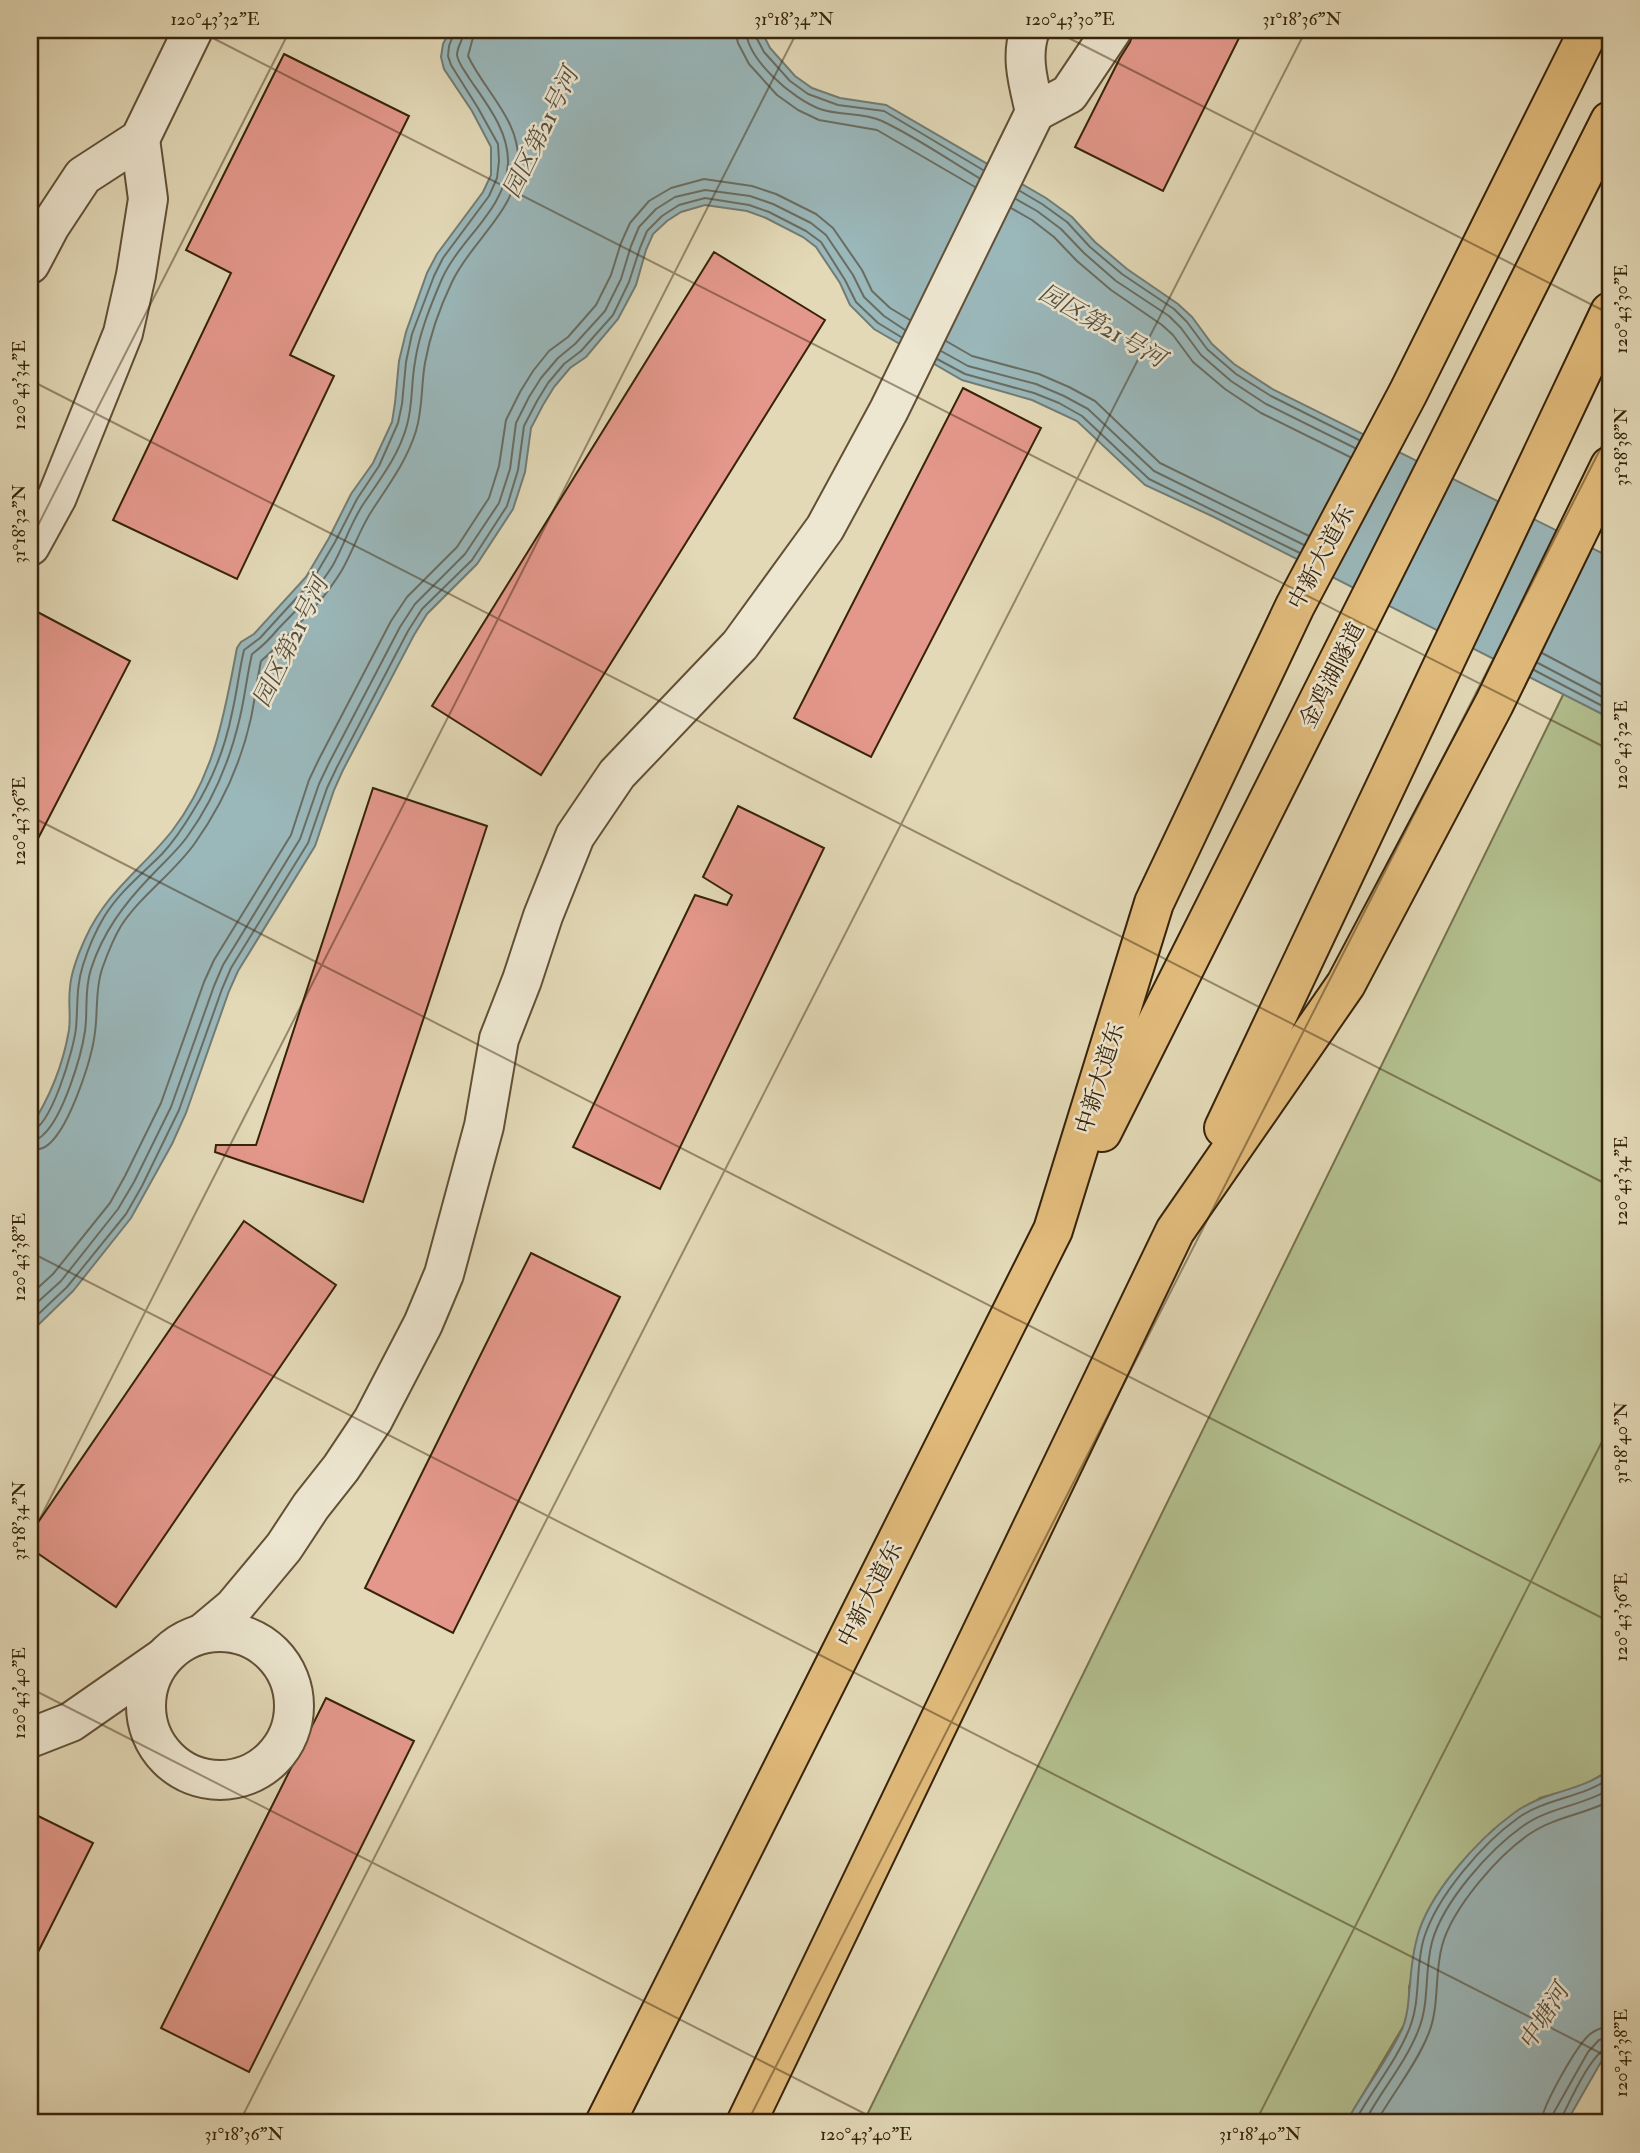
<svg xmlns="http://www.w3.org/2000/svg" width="1640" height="2153" viewBox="0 0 1640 2153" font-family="'IM FELL Double Pica','Noto Serif SC',serif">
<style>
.green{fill:#b3bf8f;stroke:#75714d;stroke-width:2}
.water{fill:#9ab7ba;stroke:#727c74;stroke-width:2}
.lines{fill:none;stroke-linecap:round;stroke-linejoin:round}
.shore{stroke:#686d62;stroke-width:2}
.building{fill:#e4988b;stroke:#37230b;stroke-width:2}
.street-casing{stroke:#625036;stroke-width:42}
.primary-casing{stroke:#37230b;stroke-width:42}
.street{stroke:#ede6d0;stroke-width:38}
.primary{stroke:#e2bc7c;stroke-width:38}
.ticks{fill:none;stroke:#37230b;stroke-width:2;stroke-opacity:0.45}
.labels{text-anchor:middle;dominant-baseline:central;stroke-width:5;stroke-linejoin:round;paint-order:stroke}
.street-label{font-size:23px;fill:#37230b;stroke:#ede6d0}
.water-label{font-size:24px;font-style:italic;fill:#554f40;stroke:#ede6d0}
.neatline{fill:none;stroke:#37230b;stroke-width:2.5}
.ticks-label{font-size:18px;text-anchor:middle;fill:#37230b}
</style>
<rect width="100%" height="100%" fill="#e3d9b7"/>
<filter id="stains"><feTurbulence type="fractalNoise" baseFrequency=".00286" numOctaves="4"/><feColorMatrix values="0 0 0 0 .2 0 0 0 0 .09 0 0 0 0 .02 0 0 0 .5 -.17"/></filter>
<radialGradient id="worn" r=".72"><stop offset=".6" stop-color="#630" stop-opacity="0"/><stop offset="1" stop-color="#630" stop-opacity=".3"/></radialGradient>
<path class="green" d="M1564,693L1610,718V1770L1582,1786L1540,1798L1493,1830L1463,1861L1443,1887L1428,1913L1409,1987L1410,2004L1404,2025L1346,2123H863Z"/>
<g class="water">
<path d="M450,30H761L770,48L795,76L812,88L840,98L886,105L1046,198L1072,217L1095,242L1127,269L1178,304L1192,317L1212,344L1234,364L1274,390L1610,557V718L1214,517L1145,485L1077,421L1032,400L962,380L874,329L850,305L840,283L816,247L803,237L766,218L747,211L705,205L681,212L667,221L653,234L646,250L636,285L618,319L586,357L570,368L554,387L543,405L531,428L525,472L513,509L477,564L427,614L414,635L343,770L334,790L315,846L238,971L229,991L186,1113L172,1144L131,1218L73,1291L30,1333V1128C49,1099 63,1065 69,1030C71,1016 68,1002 70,988C71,971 79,952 86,937C107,891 142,869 172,831C215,775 224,715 237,648L241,642L254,634L306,577L329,538L351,494L373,463L392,422L395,403L399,361L406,332L427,273L437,254L483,192L491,175V147L472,111L444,69L441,57L443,44Z"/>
<path d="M1610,1770V2050L1601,2062L1566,2123H1346C1363,2090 1388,2061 1403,2027C1409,2012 1408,2000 1410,1985C1411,1970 1413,1953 1417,1938C1428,1894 1478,1839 1514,1813C1544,1791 1579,1792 1610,1770Z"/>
</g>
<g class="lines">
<g class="shore">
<path d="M735,30L738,43L749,64L777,95L798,110L819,120L877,130L975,187"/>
<path d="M746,30C747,60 793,99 820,109C840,116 863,112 882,121C916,137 947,159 979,178"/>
<path d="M755,30V35L764,52L790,81L808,94L838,105L884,111L983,170"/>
<path d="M1020,191L1042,204L1067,222L1090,247L1122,274L1174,309L1187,322L1207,349L1236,374L1271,396L1359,440"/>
<path d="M1016,199L1037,211L1061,229L1084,253L1116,281L1169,316L1181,328L1201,355L1231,381L1266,404L1355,448"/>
<path d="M1011,208L1032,220L1054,237L1077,261L1111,290L1162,325L1173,335L1193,362L1225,389L1261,413L1350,457"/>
<path d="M946,341L972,356L1039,374L1069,387L1095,401L1160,463L1309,536"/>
<path d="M941,351L968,366L1036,384L1064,396L1088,409L1154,471L1304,545"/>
<path d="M937,359L965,374L1034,393L1059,403L1082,416L1149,479L1300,553"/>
<path d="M1542,653L1610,689"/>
<path d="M1538,663L1610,701"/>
<path d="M1534,670L1610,710"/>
<path d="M30,1131C51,1129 74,1048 76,1028C78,1006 76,986 83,965C88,949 95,932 104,917C119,892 142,874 162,854C174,841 184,826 193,811C212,781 225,748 232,713C237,692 239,671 244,650L260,638L312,581L335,542L357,499L379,466L398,423L402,404L406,362L412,334L434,276L443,258L489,196L497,178L499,161L498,144L478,108L451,65L448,56L449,46L455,30"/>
<path d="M30,1140C36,1139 40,1139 44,1134C63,1116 81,1058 85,1031C88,1010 84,990 91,969C103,932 124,904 151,876C163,863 176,852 187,837C213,801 230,761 240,717C245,696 247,675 252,654C263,646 269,640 278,629C298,608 318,590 333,565C344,545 351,522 364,503C381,478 399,455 407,425C413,404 411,383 415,362C419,334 430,307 441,281C458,240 506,210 508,163C509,131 486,103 469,78C465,71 458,63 457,55C457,46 464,39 464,30"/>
<path d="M30,1150C37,1150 44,1149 49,1144C70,1126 92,1059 95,1032C98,1011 95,990 102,969C107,955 113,939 121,926C141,895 174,873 195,843C222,805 241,763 251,718C255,699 257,680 261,661C271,653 278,644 288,635C308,615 327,595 342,570C353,551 360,528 373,509C390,483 407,460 416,431C423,408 421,385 425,363C430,335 440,307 452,282C471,241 516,212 518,164C521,121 485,92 468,56L475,30"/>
<path d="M30,1295L53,1274L110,1203L125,1176L161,1103L204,982L214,960L291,835L309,780L319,759L391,621L407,597L457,547L489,498L499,466L506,420L520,392L533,371L549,351L568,337L596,305L611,275L621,243L630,223L649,201L671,188L704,179L752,186L776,194L816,214L833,228L862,270L872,291L890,308L910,320"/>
<path d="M30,1309L61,1281L118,1209L134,1182L171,1107L214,986L223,965L300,839L319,784L329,763L400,627L415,604L465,554L499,503L510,469L516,423L529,397L541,378L558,358L575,344L605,311L621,279L631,246L639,227L656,209L675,197L705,190L750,196L773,204L811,223L826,235L853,275L864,297L884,316L905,330"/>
<path d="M30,1322L67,1287L126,1214L142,1186L179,1110L222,989L231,968L308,843L327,788L337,767L408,631L422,609L472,560L507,506L518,470L524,426L537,401L548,383L564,364L581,351L613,315L629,282L640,248L647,231L662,216L679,205L705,198L749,205L769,212L806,231L821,242L845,280L856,302L878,323L901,337"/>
<path d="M1354,2123C1371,2091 1397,2061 1410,2027C1421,1999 1415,1967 1424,1938C1437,1896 1483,1843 1518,1818C1546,1798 1582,1798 1610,1778"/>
<path d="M1364,2123C1380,2092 1405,2064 1418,2031C1430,2003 1424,1972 1432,1942C1443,1902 1489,1850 1523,1826C1549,1807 1583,1806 1610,1789"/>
<path d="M1376,2123C1392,2094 1415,2067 1428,2035C1440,2007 1434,1975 1442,1946C1452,1908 1499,1854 1531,1833C1555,1817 1585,1814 1610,1801"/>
<path d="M1541,2123C1542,2106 1576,2047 1589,2035C1596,2029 1602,2027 1610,2027"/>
<path d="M1552,2123L1553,2114L1588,2052L1599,2040L1610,2038"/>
<path d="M1561,2123L1562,2117C1570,2101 1593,2049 1610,2047"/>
</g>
</g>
<g class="building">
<path d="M1134,30H1243L1163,191L1075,147L1120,58L1130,42Z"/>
<path d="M284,54L409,116L290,355L334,376L237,579L113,520L231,273L186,250Z"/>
<path d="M714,252L825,320L541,775L432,706Z"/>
<path d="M963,388L1041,428L871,757L794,718Z"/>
<path d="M30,608L130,661L30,854Z"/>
<path d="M373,788L487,826L363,1202L215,1152L216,1145H256Z"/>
<path d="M738,806L824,848L660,1189L573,1147L695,895L727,905L732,895L703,877Z"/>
<path d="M244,1221L336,1285L116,1607L30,1548V1534Z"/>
<path d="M531,1253L620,1297L453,1633L365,1588Z"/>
<path d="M326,1698L414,1741L249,2072L161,2028Z"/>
<path d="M30,1812L93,1843L30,1968Z"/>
</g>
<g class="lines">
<g class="street-casing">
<g id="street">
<path d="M1030,30C1020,57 1029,85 1035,112L1069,94L1112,30"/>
<path d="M30,264L50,226L83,176L140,139L193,30"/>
<path d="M30,546L57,497L123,333L136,275L148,199L140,139"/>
<circle cx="220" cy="1706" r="74"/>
<path d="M203,1633L234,1607L284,1547L311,1506L341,1468L373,1420L423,1324L444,1274L484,1126L499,1039L522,980L543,916L575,836L617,774L740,645L825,528L889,410L1035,112"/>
<path d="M30,1738L71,1722L163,1658"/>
</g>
</g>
<g class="primary-casing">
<g id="primary">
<path d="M1224,1128L1610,312"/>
<path d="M1102,1132L1610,121"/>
<path d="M605,2123L1053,1230L1154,903L1295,606L1408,393L1589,30"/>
<path d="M746,2123L1175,1231L1346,984L1494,704L1610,466"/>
</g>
</g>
<use href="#street" class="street"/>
<use href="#primary" class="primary"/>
</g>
<path class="ticks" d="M197,30L1610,750M1053,30L1610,314M30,380L1610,1186M30,541L290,30M30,816L1610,1622M30,1252L1610,2058M30,1538L798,30M30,1688L883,2123M239,2123L1306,30M747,2123L1610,430M1255,2123L1610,1426"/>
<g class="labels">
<g class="street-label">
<text transform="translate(1321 557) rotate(-62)">中新大道东</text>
<text transform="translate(1332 675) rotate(-63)">金鸡湖隧道</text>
<text transform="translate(1100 1078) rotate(-73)">中新大道东</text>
<text transform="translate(870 1594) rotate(-63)">中新大道东</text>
</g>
<g class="water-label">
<text transform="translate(541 133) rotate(-64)">园区第21号河</text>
<text transform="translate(1102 326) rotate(30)">园区第21号河</text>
<text transform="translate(291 642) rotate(-64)">园区第21号河</text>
<text transform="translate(1544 2017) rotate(-58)">中塘河</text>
</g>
</g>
<rect width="1640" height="2153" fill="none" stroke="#e3d9b7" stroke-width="77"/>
<rect x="38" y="38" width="1564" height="2076" class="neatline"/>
<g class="ticks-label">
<text x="215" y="25">120°43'32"E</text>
<text x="794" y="25">31°18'34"N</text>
<text x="1070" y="25">120°43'30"E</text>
<text x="1302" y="25">31°18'36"N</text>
<text transform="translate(1621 309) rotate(-90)" y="6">120°43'30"E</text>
<text transform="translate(19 385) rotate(-90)" y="6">120°43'34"E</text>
<text transform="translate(1621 447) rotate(-90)" y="6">31°18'38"N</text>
<text transform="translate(19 524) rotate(-90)" y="6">31°18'32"N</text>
<text transform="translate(1621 745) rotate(-90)" y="6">120°43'32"E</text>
<text transform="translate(19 821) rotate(-90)" y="6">120°43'36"E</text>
<text transform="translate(1621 1181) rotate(-90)" y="6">120°43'34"E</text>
<text transform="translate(19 1257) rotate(-90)" y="6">120°43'38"E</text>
<text transform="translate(1621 1443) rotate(-90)" y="6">31°18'40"N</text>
<text transform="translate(19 1521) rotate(-90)" y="6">31°18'34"N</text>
<text transform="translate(1621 1617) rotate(-90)" y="6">120°43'36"E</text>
<text transform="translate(19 1693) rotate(-90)" y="6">120°43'40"E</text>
<text transform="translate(1621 2053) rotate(-90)" y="6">120°43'38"E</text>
<text x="244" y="2140">31°18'36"N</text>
<text x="866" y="2140">120°43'40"E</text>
<text x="1260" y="2140">31°18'40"N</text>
</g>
<rect width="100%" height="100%" filter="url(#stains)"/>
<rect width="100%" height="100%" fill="url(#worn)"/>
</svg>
